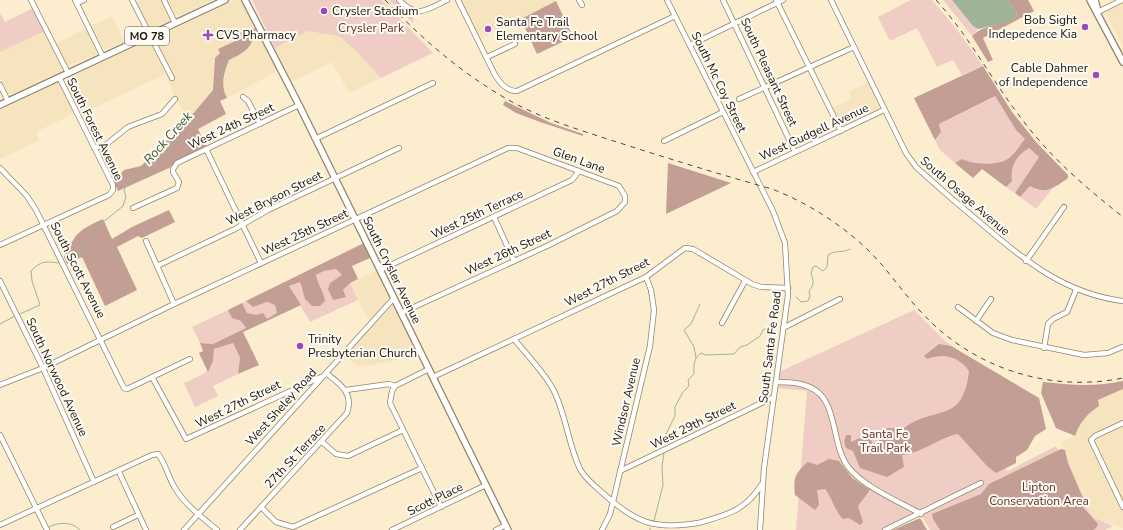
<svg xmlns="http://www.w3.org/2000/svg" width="1123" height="530" viewBox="0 0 1123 530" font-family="'Nunito Sans',sans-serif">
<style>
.built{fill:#f6e4be}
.green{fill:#f0cdc4}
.forest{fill:#c29e95}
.water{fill:#9eb397}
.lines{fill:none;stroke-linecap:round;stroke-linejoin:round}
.stream{stroke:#9eb397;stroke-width:1}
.minor-casing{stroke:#928468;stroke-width:6}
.major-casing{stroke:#928468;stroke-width:8}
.minor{stroke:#fff;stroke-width:4.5}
.major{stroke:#fff;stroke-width:5.5}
.rail{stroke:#514a3a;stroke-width:1;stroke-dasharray:5 5;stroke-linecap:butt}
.poi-dot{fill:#9d49b7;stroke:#fefbf5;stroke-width:1.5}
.labels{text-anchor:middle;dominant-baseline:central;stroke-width:4;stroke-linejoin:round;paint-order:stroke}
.shield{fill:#fefbf5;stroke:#5e5a50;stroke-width:1}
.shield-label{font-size:11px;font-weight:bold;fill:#1a150a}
.poi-label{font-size:12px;fill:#1a150a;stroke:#fefbf5;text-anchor:start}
.park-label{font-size:12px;fill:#633125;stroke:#fefbf5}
.street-label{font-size:12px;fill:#1a150a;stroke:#fefbf5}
.water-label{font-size:13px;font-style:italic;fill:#3a592e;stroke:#fefbf5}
</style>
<rect width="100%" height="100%" fill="#fbedce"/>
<g class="built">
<path d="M141,0H162L171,20L153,28H148L136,2Z"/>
<path d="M168,0H213L179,16L175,13Z"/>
<path d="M235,0H244L279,70L227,98L222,89L226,68L229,60L246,52L254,37L240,33L242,38L215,59L213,90L187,121L165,74L81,114L66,82L68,78L148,41L153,44L166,72L170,70L155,40L156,37Z"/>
<path d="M461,0H555L556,1L480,39Z"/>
<path d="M1123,2V47L1106,13L1108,9Z"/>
<path d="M112,16L124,42L104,50L91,26Z"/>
<path d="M87,28L98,54L68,66L55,44Z"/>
<path d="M308,30L339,36L356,51L381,78L349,93L332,62L292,82L275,48Z"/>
<path d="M45,31L63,70L12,94H8L0,79V52Z"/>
<path d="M58,82L60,83L75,113L36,132L39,140L0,159V110Z"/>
<path d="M869,82L881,106L880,110L843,127L841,126L832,108L852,99L849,92Z"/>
<path d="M377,270L391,299L370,322L350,283Z"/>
<path d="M393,305L395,306L417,350L394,361L358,367L345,355Z"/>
<path d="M1123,389V528L1093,517L1084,505V500L1068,463L1062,442L1075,436L1079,425L1088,413L1099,406L1098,400Z"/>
</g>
<g class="green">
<path d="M252,0H382L433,53L381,78L356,51L339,36L308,31L275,48Z"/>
<path d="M389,0H397L413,13V23Z"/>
<path d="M911,0H932L958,31L983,66L962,75L953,60L937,67L917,28L890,41L878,17Z"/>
<path d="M943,0H952L973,26L978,29L972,36Z"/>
<path d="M33,8L45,31L0,52V13L5,22Z"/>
<path d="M995,96L1016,130L1025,139C1020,145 1013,157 1006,160C993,166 973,164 962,159L955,163L940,150L935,140L941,132L939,124Z"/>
<path d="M1029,148L1039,157L1015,193L1006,187L1012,181C1010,166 1016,156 1029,148Z"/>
<path d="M1030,186L1037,190L1052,189L1036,209L1020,197Z"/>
<path d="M336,269L342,275L343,290L350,283L358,300L310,322L289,286L300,282L301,289L320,306L325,301C324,291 318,284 316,275L324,271Z"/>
<path d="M246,301L253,307L267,302L275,305L278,313L267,319L247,313L242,303Z"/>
<path d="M228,310L232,318L241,321L246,328L213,344L200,343L192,327Z"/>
<path d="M914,310L945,341L978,364L964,424L1008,471L1056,446L1079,498L1093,517L1113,526L1105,530H930L921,514L885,530H796L807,391L777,388L779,372Z"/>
<path d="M233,343L240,358L238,374L213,386L218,396L195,407L184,383C205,373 212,374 214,349Z"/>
</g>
<g class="forest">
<path d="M1007,0H1028L1034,11L983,38L993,60L988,62L972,36C984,24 1002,25 1016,17L1017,12Z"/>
<path d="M556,1L573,37L537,54L521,19Z"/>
<path d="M251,28L256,29C252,48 246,52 229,60C224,73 220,85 227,98L220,101L226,114L198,129L206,146L179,159L169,168L118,191L114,182L124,170L141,166L187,121L213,90L215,58L220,53L218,49L242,38L240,33Z"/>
<path d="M983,66L1012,112L1036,142L1068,175V178C1054,188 1046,195 1030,186L1020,197L1015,193L1039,157L1029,148C1016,156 1010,166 1012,181L1006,187L982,169L973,178L955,163L962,159C973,164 993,166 1006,160C1013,157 1020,145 1025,139L1016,130L995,96L939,124L941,132L935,140L914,98Z"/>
<path d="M505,101L551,123L583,134V136L540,122L516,113L503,105Z"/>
<path d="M668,163L731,183L666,214Z"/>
<path d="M169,210L175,222L142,238L138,236L117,247L137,290L105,306L82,257L67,264L64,257C77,232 77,231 103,219L112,239L132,227Z"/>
<path d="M364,243L370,258L352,266L358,279L350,283L343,290L346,297L333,300L328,289L330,283L342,275L336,269L324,271L316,275C318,285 324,291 325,301L320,306H312L305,299L300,282L289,286L301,305L243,332L259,365L238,374L240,358L233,343L214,349L213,361L208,372L199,353L203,351L200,343L213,344L246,328L241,321L232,318L228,310L242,303L247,313L256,315L263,313L267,319L277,313L275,305L267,302L253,307L246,301Z"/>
<path d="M939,344L951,346L1039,398L1046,429L1035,436L1027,450L1016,457V463L996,473L987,466L958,434C938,438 922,453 902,455L904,467L887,477L860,468L853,451L846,448L844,441L846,435H851V442L864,436L871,439L873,447L879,446V437L881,431L888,428L903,429C934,404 963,426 969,371C958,356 944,353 927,359L924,356Z"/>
<path d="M1123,381V389L1098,400L1099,406C1087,414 1080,422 1075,436L1056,428L1041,393L1043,382C1070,385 1096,387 1123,381Z"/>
<path d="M1061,449L1065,450L1068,463L1084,500L1082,506L1098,524L1096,528L1093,530H940L933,519L932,514L981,494L989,484Z"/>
<path d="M829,459L839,461L852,478L870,490L858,506L863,522L860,525L849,518L843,519C834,510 833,499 825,489L817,490L819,505L815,510L795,495C793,478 795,473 808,462L817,465Z"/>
<path d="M920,518L927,530H893Z"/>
</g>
<path class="water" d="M952,0H1007L1017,12L1016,17L1009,21L978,29L973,26Z"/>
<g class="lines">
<g class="stream">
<path d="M66,259L79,253L96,228L123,206L126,197L124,190L129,182L153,170L164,151L187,134L217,92L226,59L235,47L250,37L253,30"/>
<path d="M796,297L801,302L808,301L810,296L809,291C814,285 814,281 811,274L813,267L816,266L823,271L827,267L828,255C835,250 843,253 850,249"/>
<path d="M20,314L40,305L32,281L31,271C40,261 46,261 59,263"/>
<path d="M0,324L15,316"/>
<path d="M696,358L694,347L684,330L691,324L700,304"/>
<path d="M663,446V440L675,416V407L683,392L689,386L688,380L694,374C694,365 693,359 701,353L706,355L734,354L740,347L747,345L760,336L763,330L776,324"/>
<path d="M654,521L663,485L662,467L664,452"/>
<path d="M47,528C57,522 72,521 80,530"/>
<path d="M650,530V528"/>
</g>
<g class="minor-casing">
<g id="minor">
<path d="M31,0L68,73"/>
<path d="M75,0L103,57"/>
<path d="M132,0L172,78"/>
<path d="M164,0L175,23"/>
<path d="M399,0C418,19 426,10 447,0"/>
<path d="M458,0L495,75C500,83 507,92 517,91L675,16"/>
<path d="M579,0L582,5"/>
<path d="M667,0L773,211L785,243L788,295L764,468L760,530"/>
<path d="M723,0L795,152"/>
<path d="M776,0L841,131"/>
<path d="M831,0L906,153L916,167C938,187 960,206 983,225C1025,261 1066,294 1123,301"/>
<path d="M77,3L84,0"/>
<path d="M1098,12L1122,0"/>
<path d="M690,45L783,0"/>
<path d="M487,57L515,44"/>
<path d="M0,85L8,101"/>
<path d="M243,97L248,101L260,124"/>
<path d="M739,99L854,47"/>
<path d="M315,139L433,83"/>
<path d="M664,141L723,112"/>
<path d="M94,147H103L128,127L162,114L175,99"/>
<path d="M206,149L261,263"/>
<path d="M0,168L27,196L36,210L124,388L127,389L190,359"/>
<path d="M753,172L884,110"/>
<path d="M133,208L177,188L179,182L173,172V169L177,163L299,105"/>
<path d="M494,217L514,261"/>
<path d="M146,241L174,304"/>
<path d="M0,245L109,195L113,190V185L59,77"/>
<path d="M1026,261L1064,207"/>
<path d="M157,266L235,229L268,210L399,148"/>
<path d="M380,270L572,180L579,171"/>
<path d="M0,281L43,368L94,482"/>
<path d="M958,307L993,333L1012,340L1084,355L1108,353L1122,347"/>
<path d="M976,321L991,299"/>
<path d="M722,323L745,281"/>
<path d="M783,328L840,299"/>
<path d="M514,339C527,355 543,371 553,389C566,414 568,444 580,469C586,480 596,487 605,495C636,523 655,530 698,523C727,515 745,511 762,484"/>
<path d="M1044,348L1048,324L1053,319L1067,312L1076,290"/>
<path d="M152,377L186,439L321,377"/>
<path d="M433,377L646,277L685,248L693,249L752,284L761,287L788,288"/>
<path d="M776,382C784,382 793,382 800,384C842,392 828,442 849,468C864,487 900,502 921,514"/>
<path d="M0,385L43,368L174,304L508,148H517L619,186L625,196V202L617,211L547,246L401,313"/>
<path d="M395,386L392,391L390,403L441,507"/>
<path d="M346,390L389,384L395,386L429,369"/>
<path d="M1123,423L1095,436L1091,440L1123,507"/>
<path d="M0,435L47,530"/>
<path d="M322,442L336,454L348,456L403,430"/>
<path d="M620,471L774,397"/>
<path d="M119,472L146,530"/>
<path d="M261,507L276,522L293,527L422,468"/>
<path d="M0,525L152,455L158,454C166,464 168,477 175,488C185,505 203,518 217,530"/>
<path d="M113,527L138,515"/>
<path d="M184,530L394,298"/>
<path d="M240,530L347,413C354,393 340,384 326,373"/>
<path d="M392,530L486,485"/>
<path d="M496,530L506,525"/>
<path d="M602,530L610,514L650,346L654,310L651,290L646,277"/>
<path d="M885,530L981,483"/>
</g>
</g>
<g class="major-casing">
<g id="major">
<path d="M245,0L299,105L508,530"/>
<path d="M1090,0L1123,62"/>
<path d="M1095,0L1098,12"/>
<path d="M0,105L225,0"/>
</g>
</g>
<use href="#minor" class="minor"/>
<use href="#major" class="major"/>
<g class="rail">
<path d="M385,0C421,38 459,71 505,98C541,119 583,131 623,144C673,160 722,175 772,189C806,202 839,223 866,248C887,268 902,292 922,313C973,368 1049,393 1123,378"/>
<path d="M936,0C969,36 991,79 1021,118C1050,157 1085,187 1123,217"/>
</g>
</g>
<g class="poi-dot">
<circle cx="324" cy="11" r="4"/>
<circle cx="1085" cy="27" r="4"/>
<circle cx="488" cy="29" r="4"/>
<path d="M206 29h4v4h4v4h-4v4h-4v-4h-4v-4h4z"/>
<circle cx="1096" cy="75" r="4"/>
<circle cx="300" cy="346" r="4"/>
</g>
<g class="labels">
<rect class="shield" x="125" y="27" width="44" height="18" rx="3"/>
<g class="shield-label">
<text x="147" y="36">MO 78</text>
</g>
<g class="poi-label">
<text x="332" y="11">Crysler Stadium</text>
<text x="1077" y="20" text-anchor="end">Bob Sight<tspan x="1077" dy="14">Indepedence Kia</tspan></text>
<text x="496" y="22">Santa Fe Trail<tspan x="496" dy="14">Elementary School</tspan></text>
<text x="216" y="35">CVS Pharmacy</text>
<text x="1088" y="68" text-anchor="end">Cable Dahmer<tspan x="1088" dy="14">of Independence</tspan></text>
<text x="308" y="339">Trinity<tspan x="308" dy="14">Presbyterian Church</tspan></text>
</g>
<g class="park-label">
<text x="371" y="28">Crysler Park</text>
<text x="885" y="434">Santa Fe<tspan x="885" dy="14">Trail Park</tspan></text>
<text x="1039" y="487">Lipton<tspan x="1039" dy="14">Conservation Area</tspan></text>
</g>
<g class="street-label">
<text transform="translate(769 72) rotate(65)">South Pleasant Street</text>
<text transform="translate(719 82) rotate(64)">South Mc Coy Street</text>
<text transform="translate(231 126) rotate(-25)">West 24th Street</text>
<text transform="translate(95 129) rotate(64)">South Forest Avenue</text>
<text transform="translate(814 132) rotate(-25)">West Gudgell Avenue</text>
<text transform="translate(579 160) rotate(20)">Glen Lane</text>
<text transform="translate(965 196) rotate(41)">South Osage Avenue</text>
<text transform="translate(274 198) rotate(-27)">West Bryson Street</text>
<text transform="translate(477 214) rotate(-25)">West 25th Terrace</text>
<text transform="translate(305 232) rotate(-25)">West 25th Street</text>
<text transform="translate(508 252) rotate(-25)">West 26th Street</text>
<text transform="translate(78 270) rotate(63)">South Scott Avenue</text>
<text transform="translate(392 270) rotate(64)">South Crysler Avenue</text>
<text transform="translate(607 282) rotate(-27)">West 27th Street</text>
<text transform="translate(770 347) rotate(-83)">South Santa Fe Road</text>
<text transform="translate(57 377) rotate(65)">South Norwood Avenue</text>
<text transform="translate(626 402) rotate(-77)">Windsor Avenue</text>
<text transform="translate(238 404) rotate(-26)">West 27th Street</text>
<text transform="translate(281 407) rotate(-48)">West Sheley Road</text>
<text transform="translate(693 425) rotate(-26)">West 29th Street</text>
<text transform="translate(295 456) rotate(-47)">27th St Terrace</text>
<text transform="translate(435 499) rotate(-26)">Scott Place</text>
</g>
<g class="water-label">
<text transform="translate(168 138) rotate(-48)">Rock Creek</text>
</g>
</g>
</svg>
